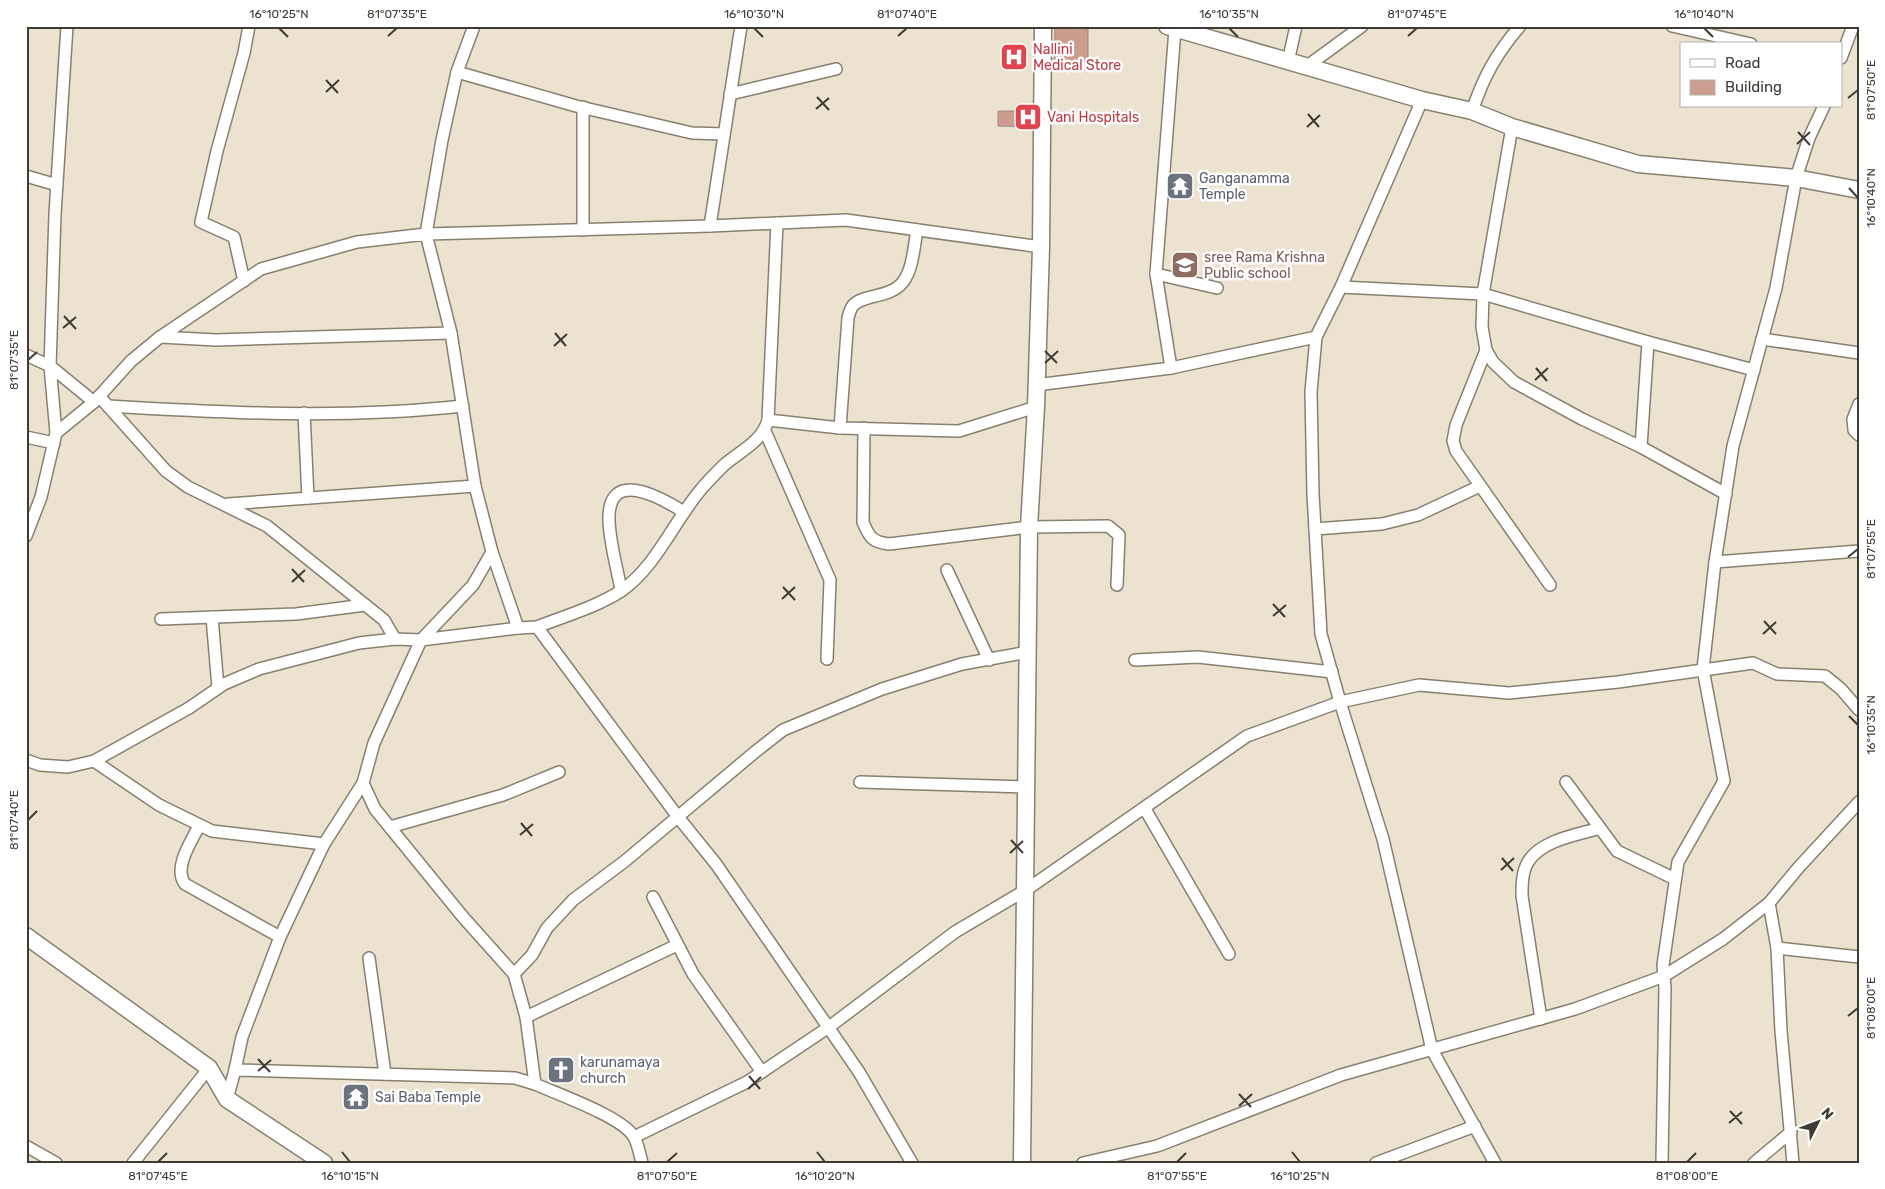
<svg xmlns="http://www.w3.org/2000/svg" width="1885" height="1189" viewBox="0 0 1885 1189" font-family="Rubik,sans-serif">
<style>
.building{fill:#cc9d8e;stroke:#9f8a83}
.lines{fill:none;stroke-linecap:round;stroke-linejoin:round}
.street-casing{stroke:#88806e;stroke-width:14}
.secondary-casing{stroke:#88806e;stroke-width:19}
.street{stroke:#fff;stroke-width:11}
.secondary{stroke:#fff;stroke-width:16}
.ticks{fill:none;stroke:#3f3b34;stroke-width:2}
.labels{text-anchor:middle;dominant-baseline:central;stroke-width:5;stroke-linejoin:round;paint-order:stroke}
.health-label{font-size:14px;fill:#be3a42;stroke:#fff;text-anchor:start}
.worship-label{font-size:14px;fill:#5b616d;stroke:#fff;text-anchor:start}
.education-label{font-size:14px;fill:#785e54;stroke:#fff;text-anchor:start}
.neatline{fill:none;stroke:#3f3b34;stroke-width:2}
.ticks-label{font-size:12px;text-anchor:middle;fill:#3f3b34}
</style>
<rect width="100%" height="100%" fill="#ebe2cf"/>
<g class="building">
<path d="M1055,26L1088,27V62L1054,61Z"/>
<path d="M998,111H1032V127L998,126Z"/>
</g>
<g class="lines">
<g class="street-casing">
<g id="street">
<path d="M474,26L457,72L442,140L426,234L710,226"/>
<path d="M741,26L710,226L846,220L1041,247"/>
<path d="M1672,26L1751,44"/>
<path d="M1175,29L1156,274L1217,288"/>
<path d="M1841,58L1853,26"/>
<path d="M1288,62L1296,26"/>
<path d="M1306,67L1362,26"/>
<path d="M457,72L576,106L692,133L724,134"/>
<path d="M730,94L836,69"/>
<path d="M583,107V230"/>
<path d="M1472,111C1484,76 1496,54 1520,26"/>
<path d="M1512,127L1483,294L1482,327L1486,350L1493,362L1514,382L1582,419L1641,447L1648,342"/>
<path d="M26,176L57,185"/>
<path d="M777,223L768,420L840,428L959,431L1036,407"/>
<path d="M1156,274L1171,368"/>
<path d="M244,281L234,237L201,222L217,151L244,53L249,26"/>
<path d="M1341,287L1483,294L1648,342L1754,370"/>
<path d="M160,337L216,340L451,333"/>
<path d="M1762,339L1859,353"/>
<path d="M1486,350L1456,425L1453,441L1456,451L1550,585"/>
<path d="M26,355L50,366L94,402L56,433L50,366L55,214L67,26"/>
<path d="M1036,385L1171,368L1316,337"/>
<path d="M99,396L166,471L188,487L267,526L384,620L395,639"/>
<path d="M94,402L131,361L160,337L261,269L357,242L426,234L451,333L475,486L492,552L518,628L537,627"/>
<path d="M1859,404L1853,419L1854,430L1859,435"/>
<path d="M108,406C226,413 345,419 463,406"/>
<path d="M304,413L308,498"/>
<path d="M768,420C762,442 740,451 724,465C717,472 709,480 703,487C674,520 658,565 621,591C596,607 565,616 537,627L678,817L716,864L859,1072L912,1163"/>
<path d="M840,428L848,318C849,314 850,310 852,307C859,294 890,299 903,282C913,269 914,246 917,230"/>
<path d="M864,428L863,522C869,537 872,542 889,544L1029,527L1108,526L1119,535L1117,585"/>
<path d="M765,431L830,580L827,659"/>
<path d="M26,437L54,443"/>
<path d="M1641,447L1726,494"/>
<path d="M228,504L475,486"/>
<path d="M1315,529L1382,524L1418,515L1480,486"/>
<path d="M26,536L41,497L56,433"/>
<path d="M492,552L473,585L421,640L518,628"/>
<path d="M1715,562L1859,551"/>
<path d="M947,570L989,660"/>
<path d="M621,590C617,568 610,544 609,521C607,467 660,497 684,512"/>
<path d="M212,617L218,688"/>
<path d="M161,619L296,614L365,605"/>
<path d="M1135,660L1198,657L1332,672"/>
<path d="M26,760L40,765L68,767L94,761L189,708L224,684L259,669L359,643L395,639L421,640L374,743L363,783L375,809L463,917L514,974L532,955L547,928L573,900L625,861L755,752L783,730L882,689L962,664L1028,652"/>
<path d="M94,761L159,805L212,831L324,844"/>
<path d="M860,782L1026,787"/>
<path d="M1566,782L1617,851L1675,879"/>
<path d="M1145,809L1229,954"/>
<path d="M199,826C191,842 173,868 185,884L280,937"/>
<path d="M390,827L503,795L559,772"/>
<path d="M653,897L693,974L762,1072"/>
<path d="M1769,903L1777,948L1781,1031L1793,1163"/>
<path d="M1777,948L1859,957"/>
<path d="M369,958L385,1074"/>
<path d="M514,974L526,1017L535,1084C557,1094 623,1117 634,1137C638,1144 640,1155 642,1163"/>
<path d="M526,1017L677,945"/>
<path d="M1541,1019L1522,896C1522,885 1522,872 1528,862C1541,840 1577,835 1600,828"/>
<path d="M235,1070L242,1037L280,937L324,844L363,783"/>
<path d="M227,1099L235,1070L515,1078L535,1084"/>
<path d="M634,1137L747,1082L829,1027L955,932L1026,890L1247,736L1340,702L1321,634L1313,494L1311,392L1316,337L1341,287L1422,100"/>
<path d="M26,1146L56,1163"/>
<path d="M133,1163L209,1068"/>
<path d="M1083,1163L1157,1146L1341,1075L1575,1009L1664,976L1723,939L1769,903L1799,867L1859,802"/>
<path d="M1376,1163L1475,1126"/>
<path d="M1495,1163L1432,1050L1383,839L1340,702L1419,685L1509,693L1618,682L1753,663L1777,674L1825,676L1841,689L1859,710"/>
<path d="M1662,1163L1665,988L1663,965L1678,862L1724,781L1703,669L1715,562L1733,446L1776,288L1796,178L1809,138L1824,106"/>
<path d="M1754,1163L1791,1132"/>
</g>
</g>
<g class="secondary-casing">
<g id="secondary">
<path d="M1167,26L1422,100L1472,111L1512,127L1638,164L1796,178L1859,190"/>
<path d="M26,936L209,1068L227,1099L324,1163"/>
<path d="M1022,1163L1029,527L1036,407L1041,247L1043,26"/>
</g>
</g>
<use href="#street" class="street"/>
<use href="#secondary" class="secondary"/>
</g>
<path class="ticks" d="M279,28L288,37M754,28L763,37M1229,28L1238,37M1704,28L1713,37M388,36L397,28M898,36L907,28M1408,36L1417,28M326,80L338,93M326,92L339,80M817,97L829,110M1848,98L1858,90M816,109L829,98M1308,114L1319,127M1307,127L1320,115M1798,132L1810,145M1797,144L1810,132M1849,188L1858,198M64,316L76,329M63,328L76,317M555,333L566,346M554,346L567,334M1045,351L1057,363M28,360L37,352M1045,363L1058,351M1536,368L1547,381M1535,380L1548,368M1848,557L1858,549M292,569L304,582M292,582L305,570M783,587L795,600M782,599L795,587M1273,604L1285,617M1273,616L1286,605M1764,621L1776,634M1763,634L1776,622M1849,716L1858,725M28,820L37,811M521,823L532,836M520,835L533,824M1011,840L1023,853M1010,853L1023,841M1502,858L1513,871M1501,870L1514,858M1848,1016L1858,1008M258,1059L270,1072M258,1071L271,1060M749,1076L760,1089M748,1089L761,1077M1239,1094L1251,1107M1239,1106L1252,1094M1730,1111L1742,1124M1729,1123L1742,1112M342,1152L350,1162M817,1152L825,1162M1292,1152L1300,1162M158,1162L167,1153M667,1162L677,1153M1177,1162L1186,1153M1687,1162L1696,1153"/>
<defs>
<g id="hospital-square" transform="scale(1.4375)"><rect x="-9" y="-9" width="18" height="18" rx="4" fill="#e0444e" stroke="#fff"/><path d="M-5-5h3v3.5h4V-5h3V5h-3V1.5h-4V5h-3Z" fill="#fff"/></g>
<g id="temple-square" transform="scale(1.4375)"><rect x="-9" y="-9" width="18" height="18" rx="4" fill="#6b7280" stroke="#fff"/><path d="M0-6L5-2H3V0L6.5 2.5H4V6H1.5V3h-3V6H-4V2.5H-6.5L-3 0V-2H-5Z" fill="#fff"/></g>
<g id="school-square" transform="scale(1.4375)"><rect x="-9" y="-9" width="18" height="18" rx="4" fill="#8d6e63" stroke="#fff"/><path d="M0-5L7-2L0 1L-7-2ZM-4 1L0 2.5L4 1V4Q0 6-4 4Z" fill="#fff"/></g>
<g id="church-square" transform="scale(1.4375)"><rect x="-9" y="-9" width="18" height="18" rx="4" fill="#6b7280" stroke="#fff"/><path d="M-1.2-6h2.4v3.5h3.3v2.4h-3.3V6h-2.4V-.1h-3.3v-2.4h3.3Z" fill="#fff"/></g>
</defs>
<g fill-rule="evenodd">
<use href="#hospital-square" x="1014" y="57"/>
<use href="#hospital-square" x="1028" y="117"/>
<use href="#temple-square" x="1180" y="186"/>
<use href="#school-square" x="1185" y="265"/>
<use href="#church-square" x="561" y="1070"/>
<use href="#temple-square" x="356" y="1097"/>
</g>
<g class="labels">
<g class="health-label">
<text x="1033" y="49">Nallini<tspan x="1033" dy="16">Medical Store</tspan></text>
<text x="1047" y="117">Vani Hospitals</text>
</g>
<g class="worship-label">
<text x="1199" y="178">Ganganamma<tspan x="1199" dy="16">Temple</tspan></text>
<text x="580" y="1062">karunamaya<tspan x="580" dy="16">church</tspan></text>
<text x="375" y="1097">Sai Baba Temple</text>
</g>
<g class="education-label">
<text x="1204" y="257">sree Rama Krishna<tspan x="1204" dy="16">Public school</tspan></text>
</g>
</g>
<rect width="1885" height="1189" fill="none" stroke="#ffffff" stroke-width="55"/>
<rect x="1680" y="42" width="162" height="65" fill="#ffffff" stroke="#b2b1ae"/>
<rect x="1690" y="59" width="25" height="8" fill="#ffffff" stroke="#b2b1ae"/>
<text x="1725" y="68" font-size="15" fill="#3f3b34">Road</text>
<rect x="1690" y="80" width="25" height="15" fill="#cc9d8e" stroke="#b2b1ae"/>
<text x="1725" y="92" font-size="15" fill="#3f3b34">Building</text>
<g transform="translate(1818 1122) rotate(48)" stroke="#ffffff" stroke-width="4" paint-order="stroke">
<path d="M0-4L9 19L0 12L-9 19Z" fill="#3f3b34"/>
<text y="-8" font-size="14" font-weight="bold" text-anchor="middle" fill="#3f3b34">N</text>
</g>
<rect x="28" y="28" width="1830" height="1134" class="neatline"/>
<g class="ticks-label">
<text x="279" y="18">16°10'25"N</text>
<text x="397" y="18">81°07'35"E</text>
<text x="754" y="18">16°10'30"N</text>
<text x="907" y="18">81°07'40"E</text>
<text x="1229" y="18">16°10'35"N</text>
<text x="1417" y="18">81°07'45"E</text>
<text x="1704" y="18">16°10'40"N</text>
<text transform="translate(1871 90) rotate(-90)" y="4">81°07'50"E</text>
<text transform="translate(1871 198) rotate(-90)" y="4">16°10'40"N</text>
<text transform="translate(14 360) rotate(-90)" y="4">81°07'35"E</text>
<text transform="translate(1871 549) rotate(-90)" y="4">81°07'55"E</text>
<text transform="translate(1871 725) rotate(-90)" y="4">16°10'35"N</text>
<text transform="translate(14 820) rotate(-90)" y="4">81°07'40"E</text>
<text transform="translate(1871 1008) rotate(-90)" y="4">81°08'00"E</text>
<text x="158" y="1180">81°07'45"E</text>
<text x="350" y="1180">16°10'15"N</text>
<text x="667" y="1180">81°07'50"E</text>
<text x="825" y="1180">16°10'20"N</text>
<text x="1177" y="1180">81°07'55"E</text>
<text x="1300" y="1180">16°10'25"N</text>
<text x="1687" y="1180">81°08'00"E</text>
</g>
</svg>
